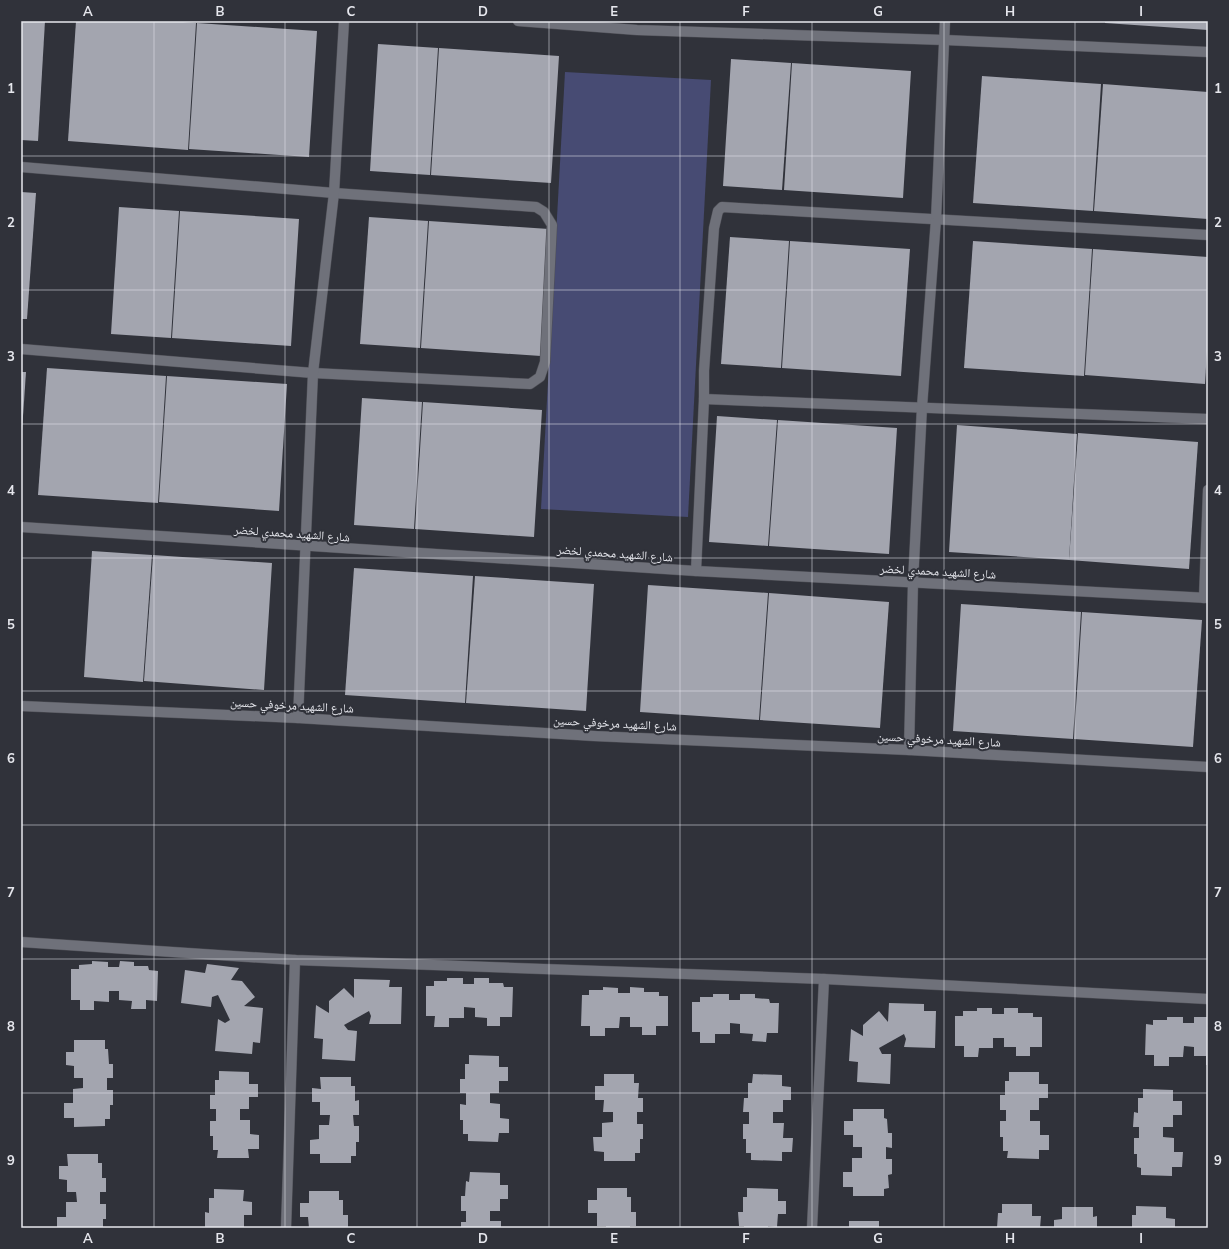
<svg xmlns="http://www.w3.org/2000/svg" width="1229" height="1249" viewBox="0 0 1229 1249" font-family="Mulish,'Noto Naskh Arabic',sans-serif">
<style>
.green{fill:#474b73}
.building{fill:#a3a5af}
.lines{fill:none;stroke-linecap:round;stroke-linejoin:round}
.street-casing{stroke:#4e4f56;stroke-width:11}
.street{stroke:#6f717a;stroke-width:10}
.grid{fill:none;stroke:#e6e7ed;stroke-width:1;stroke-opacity:0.55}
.labels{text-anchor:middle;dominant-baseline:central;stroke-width:4;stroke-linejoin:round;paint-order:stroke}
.street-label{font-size:12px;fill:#e6e7ed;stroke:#30323a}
.neatline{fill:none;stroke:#e6e7ed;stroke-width:1.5}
.grid-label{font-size:13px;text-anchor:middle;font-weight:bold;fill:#e6e7ed}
</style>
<rect width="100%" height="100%" fill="#30323a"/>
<path class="green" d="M565,72L711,80L688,517L541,509Z"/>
<g class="building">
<path d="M21,21H45L38,141L21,140Z"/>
<path d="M76,21H170L196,23L188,150L68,141Z"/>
<path d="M1105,21H1208V30L1105,23Z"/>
<path d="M197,23L317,31L309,157L189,149Z"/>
<path d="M378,44L438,48L430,175L370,171Z"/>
<path d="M439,48L559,56L551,183L431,175Z"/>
<path d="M731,59L791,63L782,190L723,186Z"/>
<path d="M792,63L911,71L903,198L784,190Z"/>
<path d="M982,76L1101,84L1093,211L973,203Z"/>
<path d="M1103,84L1208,92V219L1094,211Z"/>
<path d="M21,192L36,193L27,319H21Z"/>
<path d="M119,207L179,211L171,338L111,334Z"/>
<path d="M180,211L299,219L291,346L172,338Z"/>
<path d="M369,217L428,221L420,348L360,344Z"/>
<path d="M429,221L549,229L541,356L421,348Z"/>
<path d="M730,237L789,241L781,368L721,364Z"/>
<path d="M790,241L910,249L901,376L782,368Z"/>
<path d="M973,241L1092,249L1084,376L964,368Z"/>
<path d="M1093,249L1208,257V334L1205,384L1085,375Z"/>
<path d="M47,368L166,376L158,503L38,495Z"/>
<path d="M21,372H26L22,431H21Z"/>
<path d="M167,376L287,384L279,511L159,502Z"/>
<path d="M362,398L422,402L414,529L354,525Z"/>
<path d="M423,402L542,410L534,537L415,529Z"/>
<path d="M717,416L777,420L768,546L709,542Z"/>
<path d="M778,420L897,428L889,554L769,546Z"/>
<path d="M957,425L1077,434L1069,560L949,552Z"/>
<path d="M1078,433L1198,442L1189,569L1069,560Z"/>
<path d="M92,551L152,555L143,682L84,677Z"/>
<path d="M153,555L272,563L264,690L144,681Z"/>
<path d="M354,568L473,576L465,703L345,695Z"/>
<path d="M475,576L594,584L586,711L466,703Z"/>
<path d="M648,585L768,593L759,720L640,712Z"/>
<path d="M769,593L889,602L880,728L760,720Z"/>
<path d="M961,604L1081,612L1073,739L953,731Z"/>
<path d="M1082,612L1202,620L1193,747L1074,739Z"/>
<path d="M92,961L108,962V967H119L120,961L134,962V966H148L149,970L158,971L157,1001L146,1000V1009H131L132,1001L119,1000V991H109V1002L94,1001V1010H80V1000H71V969H79V965L92,964Z"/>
<path d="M207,964L239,968L231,980L242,981L255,997L244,1006L263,1008L260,1043L253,1042L252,1054L215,1051L218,1019L225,1023L230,1020L218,995L212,997L211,1007L181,1003L185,970L205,973Z"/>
<path d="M447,978H463V984H474V978H489V983H503L504,987H513L512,1017H500V1026H487V1018L475,1017V1008L464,1007V1018H449V1027H434L435,1016H426V986H434V981H447Z"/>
<path d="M354,979L390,980L389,987H402L401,1024H369L371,1016L369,1011L344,1025L348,1030L357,1031L355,1061L322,1059L323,1039L314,1038L316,1005L329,1013V1001L344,988L354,998Z"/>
<path d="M603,987L618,988V993H630V987L644,988V992H659V996H668V1026H656V1035H642V1027H630V1017H620L619,1028H605V1036H590V1026H581L582,995H589V990H603Z"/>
<path d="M713,994H729V1000H740V994H755V998L769,999L770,1003H779L778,1033H767L766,1042L752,1041L753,1034L740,1033V1024L730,1023V1034H715V1043H700V1032H692V1002H700V997H713Z"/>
<path d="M889,1003L924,1004V1011H936L935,1048L904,1047L906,1039L904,1034L879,1048L882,1054H891L890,1084L857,1082L858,1062L849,1061L851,1029L863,1036V1025L879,1011L888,1022Z"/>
<path d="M977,1008H992V1014H1004V1008H1018V1013H1033V1017H1042V1047H1030V1056H1016V1047H1004V1038H993V1048H979L978,1057H964V1046H955V1016H963V1011H977Z"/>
<path d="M1167,1017H1183V1023H1194V1017H1208V1065H1206V1056H1194V1047L1184,1046L1183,1057H1169V1066H1154V1055H1145L1146,1024L1153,1025V1020H1167Z"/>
<path d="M74,1040H105V1049H108L109,1064H113V1078H107V1090H113V1105H110V1119H105V1126L74,1127V1118H64V1103H73V1089L83,1088V1078H74V1066L66,1065V1052H74Z"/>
<path d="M469,1055L499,1056V1067H508V1081H499V1093H490V1103L500,1104V1118L509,1119V1133H499L498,1142L468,1141V1134H463V1120H460V1104L466,1105V1093H460V1079H465V1064H469Z"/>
<path d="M219,1071L249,1072V1084H258V1097H249V1109H240V1120H250V1134L259,1135V1149H248L249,1158H217L218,1150H213V1136H210V1121H216V1109H210V1095H215V1080H219Z"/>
<path d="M1009,1072H1039V1084H1048V1098H1039V1110H1030V1121H1040V1135H1049V1150H1039V1159L1007,1158L1008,1151H1003V1137H1000V1121H1006V1110H1000V1095H1005V1081H1009Z"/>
<path d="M604,1074H634V1083H639L638,1098H643V1112H637V1124H643V1139H640V1153H635V1161H604V1152L594,1151L593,1137H602V1123L613,1122V1112H603L604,1100H595V1086H604Z"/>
<path d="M753,1074L782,1075V1086L791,1087V1100H783V1112H773V1123H784L783,1138H793L792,1152H782V1161L751,1160V1153H746V1139H743V1124H749V1112H743L744,1098H748V1083H752Z"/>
<path d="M320,1077H351V1086H355V1101L359,1100V1115H353L354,1126H359V1142H356V1156H351V1163H320V1154H310V1140L319,1139V1125H329L330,1115H320V1102H312V1088L321,1089Z"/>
<path d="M1143,1089L1173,1090V1101H1182V1115H1173V1127H1163V1137L1174,1138V1152H1183L1182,1167H1172V1176L1141,1175V1168L1137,1167V1154H1134V1138H1139V1127H1133L1134,1112L1138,1113V1098H1143Z"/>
<path d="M853,1109H884V1118L887,1119L888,1133H892V1148L886,1147V1159H892V1174L888,1175L889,1188L884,1189V1196H853V1187H843V1172H852V1158H862V1147H853V1135H844V1121H853Z"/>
<path d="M67,1154H98V1163H102V1178H106V1192H100V1204H106V1219H103V1228H57V1217H66V1202H77L76,1192H67V1180L59,1179V1166H68Z"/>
<path d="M470,1172L500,1173V1185H508V1199H500V1211H490V1221H501V1228H461V1222H466V1211H461V1196H465L466,1181L469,1182Z"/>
<path d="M597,1188H627V1197H631V1212H636V1226H630V1228H606V1226H597V1213H588V1200H597Z"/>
<path d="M747,1188L778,1189V1201H786V1214H778L777,1227L768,1226V1228H744V1226H739L738,1212H743V1197H747Z"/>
<path d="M214,1189L244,1190L243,1201L252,1202V1215H244V1227H205V1212L209,1213V1198H214Z"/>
<path d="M309,1191H339V1200H343V1215H348V1228H309L308,1217H300V1203H309Z"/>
<path d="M1002,1204H1032V1216H1041L1040,1228H997L998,1213H1002Z"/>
<path d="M1136,1206L1166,1207V1218L1175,1219V1228H1132V1215H1136Z"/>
<path d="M1062,1207H1093V1217L1097,1216V1228H1054V1220L1062,1219Z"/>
<rect x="849" y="1221" width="30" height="7"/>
</g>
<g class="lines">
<g class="street-casing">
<g id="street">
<path d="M518,21L637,30L945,40L1208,52"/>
<path d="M21,167L334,193L536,207L544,212L552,225L545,362L540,377L530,384L313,373L21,349"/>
<path d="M704,399L1208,419"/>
<path d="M21,527L696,571L1208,598"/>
<path d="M696,571L704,399V371L714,228L718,211L722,207L1208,235"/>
<path d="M1204,598L1208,490"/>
<path d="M21,706L298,718L594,736L909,750L1208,767"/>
<path d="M298,718L313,373L334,193L344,21"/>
<path d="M909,750L913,582L922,407L936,219L945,21"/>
<path d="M21,942L295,960L824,979L1208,999"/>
<path d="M286,1228L295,960"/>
<path d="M812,1228L824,979"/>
</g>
</g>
<use href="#street" class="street"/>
</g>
<path class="grid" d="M154,21V1228M285,21V1228M417,21V1228M549,21V1228M680,21V1228M812,21V1228M944,21V1228M1075,21V1228M21,156H1208M21,290H1208M21,424H1208M21,558H1208M21,691H1208M21,825H1208M21,959H1208M21,1093H1208"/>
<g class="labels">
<g class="street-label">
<text transform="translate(292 533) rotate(4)">شارع الشهيد محمدي لخضر</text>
<text transform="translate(615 553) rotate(4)">شارع الشهيد محمدي لخضر</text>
<text transform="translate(938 571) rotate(3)">شارع الشهيد محمدي لخضر</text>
<text transform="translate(292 705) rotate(3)">شارع الشهيد مرخوفي حسين</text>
<text transform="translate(615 723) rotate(3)">شارع الشهيد مرخوفي حسين</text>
<text transform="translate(939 739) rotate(3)">شارع الشهيد مرخوفي حسين</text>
</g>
</g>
<rect width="1229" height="1249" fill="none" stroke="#30323a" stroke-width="44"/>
<rect x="22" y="22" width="1185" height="1205" class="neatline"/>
<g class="grid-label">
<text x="88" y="16">A</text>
<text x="220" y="16">B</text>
<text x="351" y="16">C</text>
<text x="483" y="16">D</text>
<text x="614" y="16">E</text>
<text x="746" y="16">F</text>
<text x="878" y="16">G</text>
<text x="1010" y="16">H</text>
<text x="1141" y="16">I</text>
<text x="11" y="93">1</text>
<text x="1218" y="93">1</text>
<text x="11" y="227">2</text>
<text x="1218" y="227">2</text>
<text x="11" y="361">3</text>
<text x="1218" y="361">3</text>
<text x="11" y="495">4</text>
<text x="1218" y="495">4</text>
<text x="11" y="629">5</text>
<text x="1218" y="629">5</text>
<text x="11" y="763">6</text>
<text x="1218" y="763">6</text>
<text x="11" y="897">7</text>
<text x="1218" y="897">7</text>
<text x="11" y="1031">8</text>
<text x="1218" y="1031">8</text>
<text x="11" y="1165">9</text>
<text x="1218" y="1165">9</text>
<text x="88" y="1243">A</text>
<text x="220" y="1243">B</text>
<text x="351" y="1243">C</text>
<text x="483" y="1243">D</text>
<text x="614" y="1243">E</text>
<text x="746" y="1243">F</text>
<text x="878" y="1243">G</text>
<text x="1010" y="1243">H</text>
<text x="1141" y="1243">I</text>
</g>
</svg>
